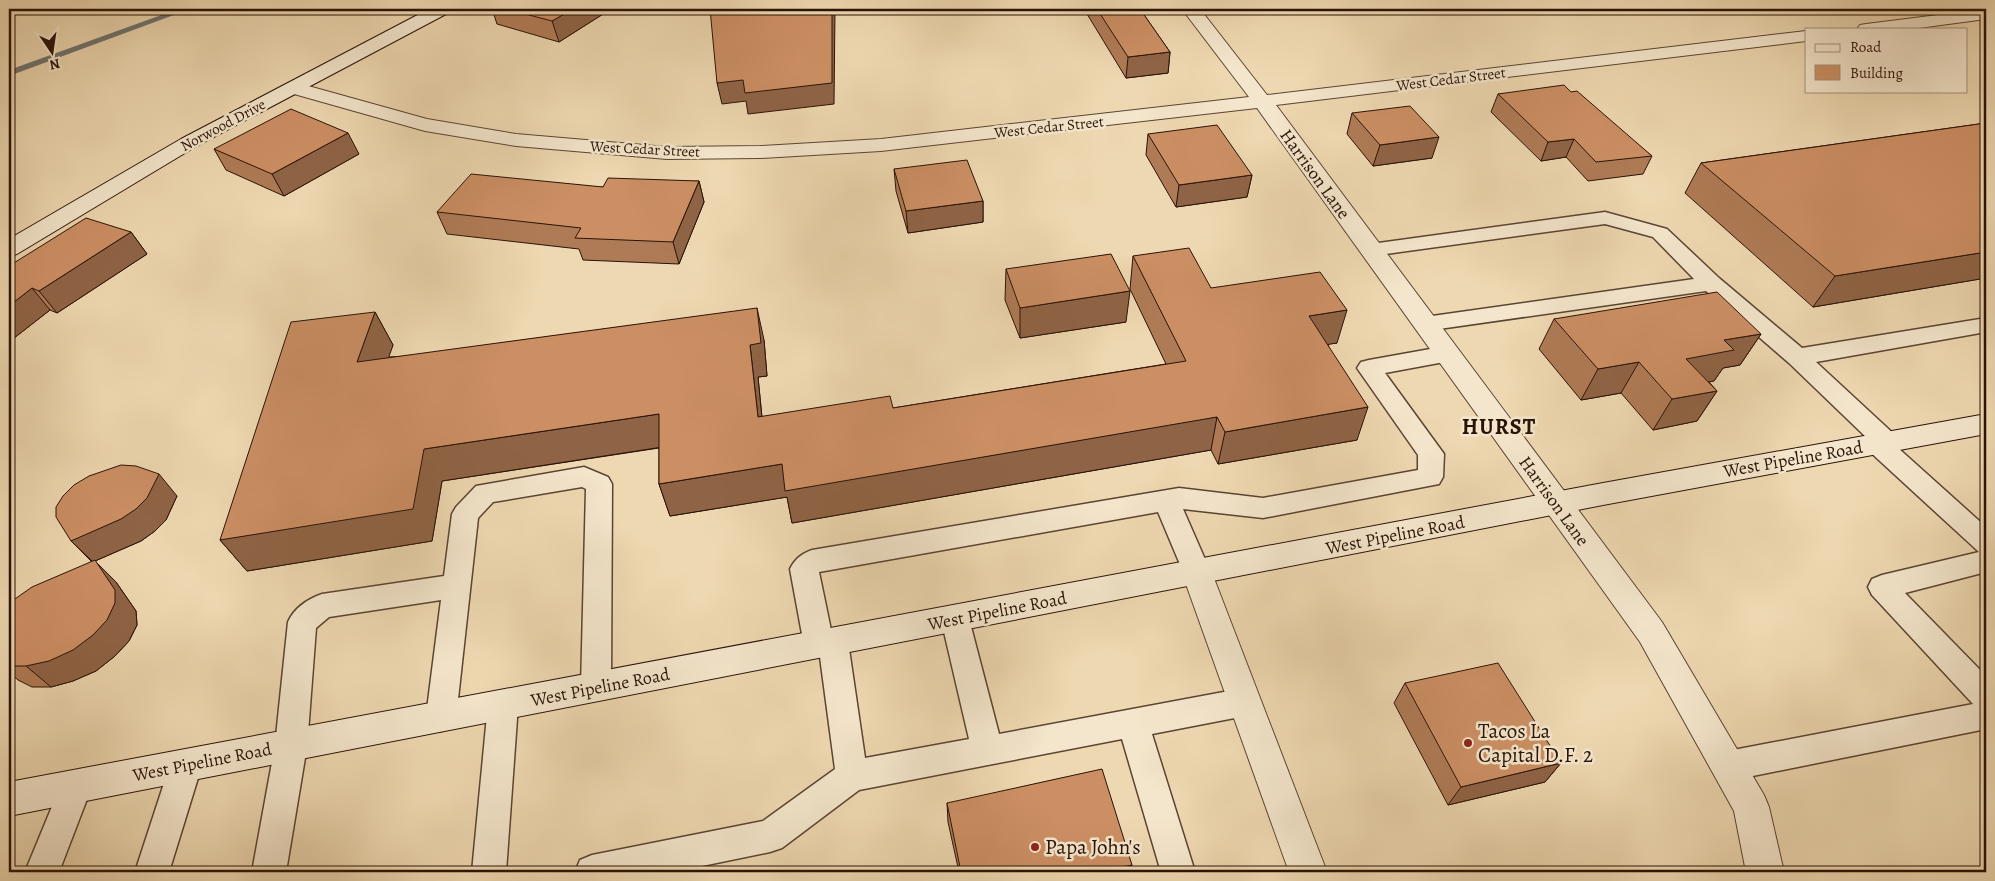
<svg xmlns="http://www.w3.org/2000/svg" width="1995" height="881" viewBox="0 0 1995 881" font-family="Alegreya,serif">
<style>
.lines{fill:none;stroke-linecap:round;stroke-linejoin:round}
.stream{fill:#707471;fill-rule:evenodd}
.lane-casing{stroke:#5b4432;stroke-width:3}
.street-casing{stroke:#5b4432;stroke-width:2}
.secondary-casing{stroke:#2a1207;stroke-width:2}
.lane{fill:#f4e6cc;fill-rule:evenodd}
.street{fill:#f4e6cc;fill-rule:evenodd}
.secondary{fill:#f4e6cc;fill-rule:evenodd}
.wall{fill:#af7b56;stroke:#2a1207}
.shaded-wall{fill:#8f6446;stroke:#2a1207}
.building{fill:#cc8f64;stroke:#2a1207}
.poi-dot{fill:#8f2418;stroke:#f4e6cc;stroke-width:2}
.labels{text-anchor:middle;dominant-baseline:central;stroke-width:5;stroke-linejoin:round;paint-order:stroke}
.far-street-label{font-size:15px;fill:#2a1207;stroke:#f4e6cc}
.street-label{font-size:18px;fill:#2a1207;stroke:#f4e6cc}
.near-poi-label{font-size:21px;fill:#2a1207;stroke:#f4e6cc;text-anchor:start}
.district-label{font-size:22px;font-weight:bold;letter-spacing:1px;fill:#2a1207;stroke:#f4e6cc}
</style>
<rect width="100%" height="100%" fill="#eed8b1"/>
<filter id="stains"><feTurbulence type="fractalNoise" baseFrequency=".004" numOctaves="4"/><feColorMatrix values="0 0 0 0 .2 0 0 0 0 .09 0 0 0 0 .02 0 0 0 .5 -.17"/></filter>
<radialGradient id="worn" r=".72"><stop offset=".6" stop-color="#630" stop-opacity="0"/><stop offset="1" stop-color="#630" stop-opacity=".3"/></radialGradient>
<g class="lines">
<path class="stream" d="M178,9H190L9,76V70Z"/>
<g class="lane-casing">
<g id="lane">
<path d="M1605,212L1667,229L1719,278L1802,348L1986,318V332L1816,362L1896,436L1900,442L1897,447L1986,527V572L1905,593L1986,676V729L1728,781L1717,777L1712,766L1717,755L1728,751L1973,704L1872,595L1868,587L1872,579L1882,575L1979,552L1869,451L1865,444L1868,439L1789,363L1706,291L1425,331L1417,329L1414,324L1417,319L1425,317L1694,279L1653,237L1605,224L1371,256L1364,255L1361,250L1364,245L1371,244Z"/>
<path d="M1447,346L1455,348L1459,354L1455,360L1385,373L1444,454L1443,477L1439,484L1263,518L1183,509L1211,573L1207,581L1197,584L1187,581L1158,512L819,572L831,630L843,633L848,642L865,758L969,739L941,619L945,610L955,607L965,610L969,619L999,734L1245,688L1256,692L1260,702L1256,712L1245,716L1152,734L1195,872H1161L1122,739L859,790L782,848L770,852L673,872H575L580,860L592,855L763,821L835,769L820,657L809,654L804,645L790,569C795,559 801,554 812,550L1179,488L1263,498L1418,470V455L1357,368L1361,362L1369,360Z"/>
<path d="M584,467L608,477L612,484L611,687L607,696L596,700L585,696L581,687L586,489L582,487L493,502L478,518L456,717L452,727L441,731L430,727L426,717L441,600L329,617L316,628L307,746L286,872H252L275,746L288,622C294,608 308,599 322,594L444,576L452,514L456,507L476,486Z"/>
<path d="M503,691L514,695L518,705L506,872H472L488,705L492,695Z"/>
<path d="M186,750L197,754L202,765L169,872H135L170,765L175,754Z"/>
<path d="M76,771L87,775L92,786L59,872H25L65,775Z"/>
</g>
</g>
<g class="street-casing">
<g id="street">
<path d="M1182,9H1200L1267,95L1806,31V41L1276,105L1662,622L1764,795L1769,807L1784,872H1746L1734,811L1640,642L1257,108L881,151L760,158L667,159L516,146L425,131L287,92L284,88L287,84L294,82L427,119L516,134L667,147L760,146L881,139L1249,97Z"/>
<path d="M1986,9V19L1911,29H1857L1860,25L1866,24Z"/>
<path d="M1197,561L1208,564L1212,573L1327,872H1289L1182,573L1186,564Z"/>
</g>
</g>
<g class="secondary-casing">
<g id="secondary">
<path d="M429,9H451L448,13L195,147L17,254L9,256V239L181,139Z"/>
<path d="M1986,414V434L1603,505L9,816V782L1603,483Z"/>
</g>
</g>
<use href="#lane" class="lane"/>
<use href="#street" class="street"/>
<use href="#secondary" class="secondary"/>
</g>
<g class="wall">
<path d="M492,9H611L559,42L497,24Z"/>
<path d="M1084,9H1140L1170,52L1168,73L1126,78Z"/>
<path d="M1718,9H1750L1723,12Z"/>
<path d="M1571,92L1652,156L1643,174L1588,181L1566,157L1541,161L1491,112L1498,94Z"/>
<path d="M1352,113L1432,158L1373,166L1347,134Z"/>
<path d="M1986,123V278L1813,307L1685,193L1701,163Z"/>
<path d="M1148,134L1252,175L1247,197L1176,207L1146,155Z"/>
<path d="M214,149L359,154L284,196L226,170Z"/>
<path d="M894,169L983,201V222L908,233L896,191Z"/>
<path d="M699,181L704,202L679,264L583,260L579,249L447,234L437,212L603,187Z"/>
<path d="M131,232L147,254L57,313L50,310L9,342V266Z"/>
<path d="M1133,256L1211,288L1337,343L1328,344L1357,440L1218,464L1211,450L792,523L787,497L670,516L659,484V448L442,481L432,541L247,571L220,540L375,312L393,345L388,357L764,340L767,376L758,377L762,417L893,408L1166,364L1130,289Z"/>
<path d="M1006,269L1126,322L1020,338L1005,300Z"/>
<path d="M1554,319L1761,334L1740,365L1723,368L1714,381L1709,382L1717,391L1697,421L1653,430L1621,393L1581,400L1539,349Z"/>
<path d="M177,496L166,520L155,531L141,541L95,561L116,582L136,611L137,625L129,641L115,656L96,671L73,681L51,687H32L18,680L9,672V604L92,562L71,541Z"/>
<path d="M1405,683L1561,763L1545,782L1448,805L1394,703Z"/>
<path d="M947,803L1130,872H959L948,822Z"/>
</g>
<g class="shaded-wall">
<path d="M573,9H611L559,42L552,21Z"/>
<path d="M832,9H835L834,104L748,114L746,101L722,104L717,83Z"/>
<path d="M1725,9H1750L1723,12Z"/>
<path d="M1170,52L1168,73L1126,78L1128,57Z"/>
<path d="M348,133L359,154L284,196L272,174Z"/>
<path d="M1439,137L1432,158L1373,166L1380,145Z"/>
<path d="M1574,139L1566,157L1541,161L1548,142Z"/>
<path d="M1252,175L1247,197L1176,207L1179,185Z"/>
<path d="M699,181L704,202L679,264L673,242Z"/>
<path d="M983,201V222L908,233L906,211Z"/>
<path d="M131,232L147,254L57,313L39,291Z"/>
<path d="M1986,252V278L1813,307L1835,276Z"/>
<path d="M32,288L50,310L9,342V306Z"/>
<path d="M1130,291L1126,322L1020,338V308Z"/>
<path d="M757,308L764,340L767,376L758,377L765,450L758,417L750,345Z"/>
<path d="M1347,310L1337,343L1300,349L1309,316Z"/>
<path d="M375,312L393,345L376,394L357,362Z"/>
<path d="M1761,334L1740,365L1723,368L1714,381L1667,389L1686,359L1724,340Z"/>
<path d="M1639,362L1621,393L1581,400L1598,369Z"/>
<path d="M1717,391L1697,421L1653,430L1672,399Z"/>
<path d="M1368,407L1357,440L1218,464L1225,432Z"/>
<path d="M659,414L669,446L442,481L432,541L247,571L220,540L424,449Z"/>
<path d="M1217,417L1211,450L792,523L787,497L670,516L659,484L782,464Z"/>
<path d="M159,474L177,496L166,520L155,531L141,541L95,561L116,582L136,611L137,625L129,641L115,656L96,671L73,681L51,687L26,666L93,562L71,541Z"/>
<path d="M1561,763L1545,782L1448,805L1461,787Z"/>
<path d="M1132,865L1130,872H1099Z"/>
</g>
<g class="building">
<path d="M506,9H573L552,21Z"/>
<path d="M710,9H832V83L745,93L743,80L717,83Z"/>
<path d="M1097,9H1140L1170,52L1128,57Z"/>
<path d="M1564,85L1571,92L1577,91L1652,156L1596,162L1574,139L1548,142L1498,94Z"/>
<path d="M1410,106L1439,137L1380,145L1352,113Z"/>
<path d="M291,109L348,133L272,174L214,149Z"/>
<path d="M1986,123V252L1835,276L1701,163Z"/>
<path d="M1217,125L1252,175L1179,185L1148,134Z"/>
<path d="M967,160L983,201L906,211L894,169Z"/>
<path d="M471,174L603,187L608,178L699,181L673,242L575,238L581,228L437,212Z"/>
<path d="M86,218L131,232L39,291L32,288L9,306V266Z"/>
<path d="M1189,248L1211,288L1320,272L1347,310L1309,316L1368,407L1225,432L1217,417L785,491L782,464L659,484V414L424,449L413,509L220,540L291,322L375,312L357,362L757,308L761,343L750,345L758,417L890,396L893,408L1186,361L1133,256Z"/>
<path d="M1111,254L1130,291L1020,308L1006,269Z"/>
<path d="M1717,292L1761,334L1724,340L1734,350L1686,359L1717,391L1672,399L1639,362L1598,369L1554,319Z"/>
<path d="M121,465L136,466L159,474L147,498L136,509L121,519L71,541L56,517V507L63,496L74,485L89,476Z"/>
<path d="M95,560L115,590V603L107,620L93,635L73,650L49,661L26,666H9V604L12,601L32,587Z"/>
<path d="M1498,663L1561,763L1461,787L1405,683Z"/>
<path d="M1102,769L1132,865L1099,872H961L947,803Z"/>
</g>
<g class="poi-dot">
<circle cx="1468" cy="743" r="5"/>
<circle cx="1035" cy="847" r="5"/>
</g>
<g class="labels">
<g class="far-street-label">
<text transform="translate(1451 79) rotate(-7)">West Cedar Street</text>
<text transform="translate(223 125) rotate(-28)">Norwood Drive</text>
<text transform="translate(1049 127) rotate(-6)">West Cedar Street</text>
<text transform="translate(645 149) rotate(3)">West Cedar Street</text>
</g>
<g class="street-label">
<text transform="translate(1315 174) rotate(54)">Harrison Lane</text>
<text transform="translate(1793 459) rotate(-10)">West Pipeline Road</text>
<text transform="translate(1554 501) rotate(54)">Harrison Lane</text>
<text transform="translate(1395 535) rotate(-11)">West Pipeline Road</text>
<text transform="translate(997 611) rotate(-11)">West Pipeline Road</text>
<text transform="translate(600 687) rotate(-11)">West Pipeline Road</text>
<text transform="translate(202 762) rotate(-11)">West Pipeline Road</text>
</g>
<g class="near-poi-label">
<text x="1478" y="731">Tacos La<tspan x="1478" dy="24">Capital D.F. 2</tspan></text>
<text x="1045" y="847">Papa John's</text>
</g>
<g class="district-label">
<text x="1499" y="427">HURST</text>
</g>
</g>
<rect width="1995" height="881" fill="none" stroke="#eed8b1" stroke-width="30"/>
<rect x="10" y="10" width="1975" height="861" fill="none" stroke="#2a1207" stroke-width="2.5"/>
<rect x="15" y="15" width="1965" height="851" fill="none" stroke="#2a1207"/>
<rect x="1805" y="28" width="162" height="65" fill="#f4e6cc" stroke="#a3917d"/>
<rect x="1815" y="44" width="25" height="8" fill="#f4e6cc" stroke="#a3917d"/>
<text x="1850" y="52" font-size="15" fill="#2a1207">Road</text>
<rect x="1815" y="65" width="25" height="15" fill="#cc8f64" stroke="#a3917d"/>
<text x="1850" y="78" font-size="15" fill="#2a1207">Building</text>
<g transform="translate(52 52) rotate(167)" stroke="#f4e6cc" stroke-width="4" paint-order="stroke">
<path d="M0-4L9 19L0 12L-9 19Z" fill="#2a1207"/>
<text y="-8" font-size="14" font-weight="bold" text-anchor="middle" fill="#2a1207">N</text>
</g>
<rect width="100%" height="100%" filter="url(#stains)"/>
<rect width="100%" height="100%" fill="url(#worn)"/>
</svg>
